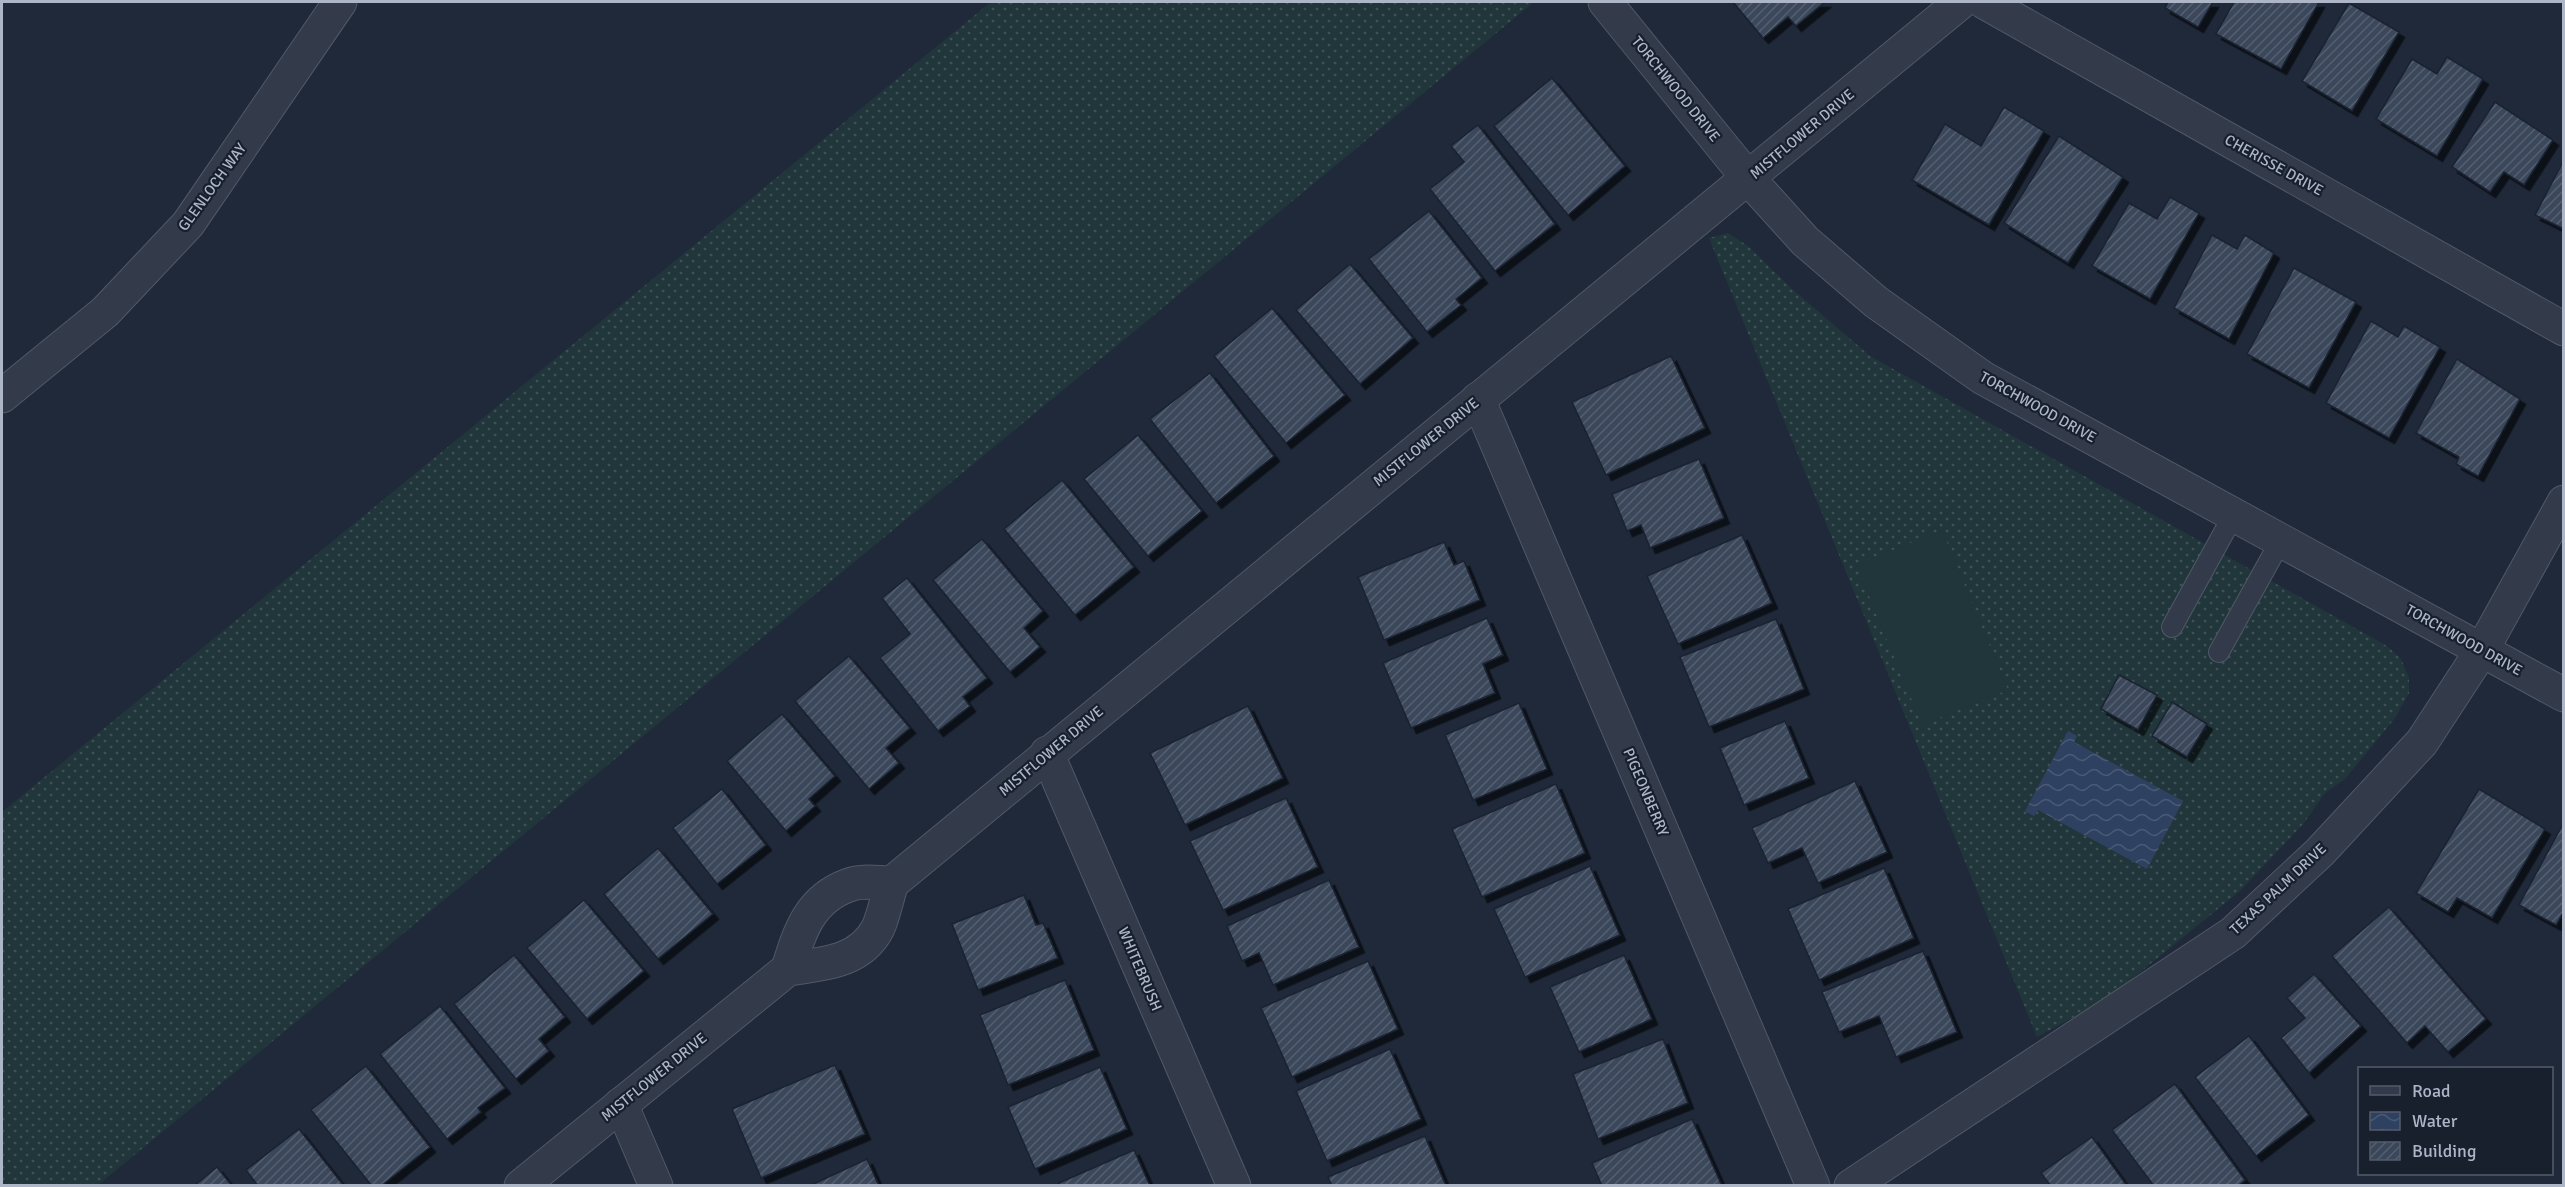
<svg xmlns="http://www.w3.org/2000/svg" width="2565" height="1187" viewBox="0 0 2565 1187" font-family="Signika,sans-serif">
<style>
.grass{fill:url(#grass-dots)}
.pitch{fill:#21363b}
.water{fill:url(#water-waves)}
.building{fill:url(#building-hatch);stroke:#1a2230;stroke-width:1.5;filter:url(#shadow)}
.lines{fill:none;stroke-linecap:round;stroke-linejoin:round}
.service-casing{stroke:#505968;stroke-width:22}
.minor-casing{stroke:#505968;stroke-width:35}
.service{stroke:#333b4a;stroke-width:20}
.minor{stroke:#333b4a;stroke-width:33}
.labels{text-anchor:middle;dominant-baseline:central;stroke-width:4.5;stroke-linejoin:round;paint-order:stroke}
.street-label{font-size:15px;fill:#adb6c7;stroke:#18202e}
</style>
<defs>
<pattern id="grass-dots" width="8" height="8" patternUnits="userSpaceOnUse" patternTransform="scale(1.5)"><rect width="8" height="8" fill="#21363b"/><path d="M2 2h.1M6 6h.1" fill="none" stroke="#3f5156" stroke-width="1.8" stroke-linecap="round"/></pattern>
<pattern id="water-waves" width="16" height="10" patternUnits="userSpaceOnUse" patternTransform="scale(1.5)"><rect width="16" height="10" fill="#2f4161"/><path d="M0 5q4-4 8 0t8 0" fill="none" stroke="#4a5a76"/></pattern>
<pattern id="building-hatch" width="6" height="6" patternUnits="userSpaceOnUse" patternTransform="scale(1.5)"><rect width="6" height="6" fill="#3a475a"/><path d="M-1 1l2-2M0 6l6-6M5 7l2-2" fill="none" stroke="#545f70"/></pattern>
<filter id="shadow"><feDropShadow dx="5.5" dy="5.5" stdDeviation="0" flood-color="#0009"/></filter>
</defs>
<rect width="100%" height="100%" fill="#1f293a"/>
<g class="grass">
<path d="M991,2H1534L98,1185H2V812Z"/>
<path d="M1728,233L1748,246L1791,288L1870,356L2387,646L2401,659L2409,678V693L2395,718L2345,779L2325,793L2304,823L2240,891L2107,999L2037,1037L1709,238Z"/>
</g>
<path class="pitch" d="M1942,530L2008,690L1922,725L1856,565Z"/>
<path class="water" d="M2068,731L2077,736L2074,742L2183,801L2147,869L2038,810L2034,816L2025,811Z"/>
<g class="building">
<path d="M1733,2H1825L1796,26L1788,17L1763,38Z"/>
<path d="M2168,2H2213L2198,27L2165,8Z"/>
<path d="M2234,2H2319L2281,69L2216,34Z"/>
<path d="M2349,3L2399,32L2352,111L2302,81Z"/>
<path d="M2447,57L2483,79L2437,156L2376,119L2412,59L2437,74Z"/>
<path d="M1552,78L1625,166L1568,215L1494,126Z"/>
<path d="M2495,102L2553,140L2524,185L2504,172L2490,192L2452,167Z"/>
<path d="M2004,107L2044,131L1989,225L1912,180L1945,124L1981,146Z"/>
<path d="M1478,125L1555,224L1495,271L1430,189L1464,162L1451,146Z"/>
<path d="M2059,136L2123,177L2068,263L2004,223Z"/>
<path d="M2564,160V229L2535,215Z"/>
<path d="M2170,197L2199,213L2150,299L2092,266L2129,203L2157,219Z"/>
<path d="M1429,211L1482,278L1456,299L1461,305L1427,332L1369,259Z"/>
<path d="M2212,235L2237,249L2245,235L2274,253L2229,339L2174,308Z"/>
<path d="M1350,264L1413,338L1360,384L1296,310Z"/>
<path d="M2294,268L2356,302L2309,388L2247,354Z"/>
<path d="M1272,308L1345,395L1286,443L1214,356Z"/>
<path d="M2371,321L2398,337L2404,326L2440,347L2389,438L2326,403Z"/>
<path d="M1671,356L1705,428L1606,475L1572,402Z"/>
<path d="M2457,359L2520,399L2478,476L2456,464L2459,457L2416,433Z"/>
<path d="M1210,373L1274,456L1216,503L1150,419Z"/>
<path d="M1138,435L1202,511L1148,556L1084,479Z"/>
<path d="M1699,459L1724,518L1650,548L1641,525L1627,531L1612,494Z"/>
<path d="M1062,480L1134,567L1075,615L1004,529Z"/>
<path d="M1742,535L1772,603L1678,644L1647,576Z"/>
<path d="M982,539L1043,611L1024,628L1040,647L1010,672L933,580Z"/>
<path d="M1444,542L1454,565L1464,561L1480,600L1384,640L1358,577Z"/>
<path d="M907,578L987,678L963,697L970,706L938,731L880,658L910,634L882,598Z"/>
<path d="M1487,618L1503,655L1483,664L1495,693L1411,728L1383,663Z"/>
<path d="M1776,619L1804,689L1709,727L1680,657Z"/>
<path d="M849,656L910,728L886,748L899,763L869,789L795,701Z"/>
<path d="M2119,675L2157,695L2138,730L2101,709Z"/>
<path d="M2172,702L2207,724L2187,757L2152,736Z"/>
<path d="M1519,703L1547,769L1473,800L1445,735Z"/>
<path d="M1248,706L1283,778L1185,825L1150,753Z"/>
<path d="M782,714L835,776L809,799L815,806L786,831L727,761Z"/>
<path d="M1785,721L1809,778L1744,805L1720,748Z"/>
<path d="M1855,781L1887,852L1818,883L1802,848L1768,863L1752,828Z"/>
<path d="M1556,784L1585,853L1482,897L1452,829Z"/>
<path d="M722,789L766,845L717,884L673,828Z"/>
<path d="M2479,789L2545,829L2492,918L2457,898L2448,912L2416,893Z"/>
<path d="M1286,798L1318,867L1223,910L1190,841Z"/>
<path d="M2564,822V911L2556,925L2519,905Z"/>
<path d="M658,848L713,914L658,959L604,894Z"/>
<path d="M1590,866L1620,935L1525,977L1494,909Z"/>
<path d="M1884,868L1914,938L1819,980L1788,909Z"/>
<path d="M1329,880L1359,947L1273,985L1259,953L1242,961L1227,926Z"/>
<path d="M1024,895L1036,925L1043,923L1058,958L978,990L952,924Z"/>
<path d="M584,900L644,971L587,1019L527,948Z"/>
<path d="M2389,907L2486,1019L2448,1052L2425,1026L2407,1043L2332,956Z"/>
<path d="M1923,951L1957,1032L1896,1057L1879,1016L1839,1032L1822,992Z"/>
<path d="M514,955L565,1017L539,1039L549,1051L516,1079L454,1004Z"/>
<path d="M1624,955L1652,1019L1579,1052L1550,987Z"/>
<path d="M1368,961L1398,1029L1292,1077L1261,1008Z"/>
<path d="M2314,974L2361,1026L2309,1073L2281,1038L2305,1018L2287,998Z"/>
<path d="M1065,980L1094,1050L1008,1085L980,1015Z"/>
<path d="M440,1006L505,1088L478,1108L481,1112L447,1139L380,1054Z"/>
<path d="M2249,1036L2309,1115L2256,1156L2195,1077Z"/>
<path d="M1663,1039L1688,1103L1598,1139L1573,1074Z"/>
<path d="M1390,1049L1421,1119L1327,1161L1296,1091Z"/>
<path d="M835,1065L865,1134L761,1178L732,1109Z"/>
<path d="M366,1066L430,1147L381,1186H372L311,1110Z"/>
<path d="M1100,1067L1127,1129L1035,1169L1008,1107Z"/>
<path d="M2175,1084L2245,1180L2238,1186H2154L2112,1130Z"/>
<path d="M1692,1119L1722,1186H1602L1592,1163Z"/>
<path d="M299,1129L344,1186H258L246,1170Z"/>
<path d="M1425,1136L1446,1186H1332L1328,1177Z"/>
<path d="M2092,1137L2127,1186H2051L2041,1173Z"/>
<path d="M1134,1150L1150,1186H1060L1059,1183Z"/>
<path d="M867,1159L879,1186H809Z"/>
<path d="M217,1167L232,1186H194Z"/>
</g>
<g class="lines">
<g class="service-casing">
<g id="service">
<path d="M2172,627L2234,514"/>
<path d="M2219,652L2281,540"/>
</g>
</g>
<g class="minor-casing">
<g id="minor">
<path d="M1605,2L1748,178L1805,241L1876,302L1983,378L2564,695"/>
<path d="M1984,2L2564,329"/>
<path d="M2,396L105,312L188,224L340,2"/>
<path d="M1478,399L1813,1186"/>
<path d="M1047,753L1234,1186"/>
<path d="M788,969C799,933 809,899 849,885C861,880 879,883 892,883"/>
<path d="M621,1104L656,1186"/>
<path d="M521,1186L788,969C821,964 860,963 878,928C884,915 887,897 892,883L1961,2"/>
<path d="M1851,1186L2233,933L2320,852L2422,742L2482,650L2564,502"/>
</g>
</g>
<use href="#service" class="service"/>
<use href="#minor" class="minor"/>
</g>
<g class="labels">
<g class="street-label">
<text transform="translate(1676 89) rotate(51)">TORCHWOOD DRIVE</text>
<text transform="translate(1802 134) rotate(-40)">MISTFLOWER DRIVE</text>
<text transform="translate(2274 165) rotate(29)">CHERISSE DRIVE</text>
<text transform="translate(212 187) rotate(-54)">GLENLOCH WAY</text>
<text transform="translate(2038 407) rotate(29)">TORCHWOOD DRIVE</text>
<text transform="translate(1426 442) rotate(-39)">MISTFLOWER DRIVE</text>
<text transform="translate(2464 640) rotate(29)">TORCHWOOD DRIVE</text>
<text transform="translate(1051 751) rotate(-40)">MISTFLOWER DRIVE</text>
<text transform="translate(1646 792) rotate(67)">PIGEONBERRY</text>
<text transform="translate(2278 889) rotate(-43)">TEXAS PALM DRIVE</text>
<text transform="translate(1140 969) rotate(67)">WHITEBRUSH</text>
<text transform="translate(654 1077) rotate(-39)">MISTFLOWER DRIVE</text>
</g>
</g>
<rect width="2565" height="1187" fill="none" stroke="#adb6c7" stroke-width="6"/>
<rect x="2358" y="1067" width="195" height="108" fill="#18202e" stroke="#545c6b" stroke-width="1.5"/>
<rect x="2370" y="1086" width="30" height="9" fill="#333b4a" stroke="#545c6b" stroke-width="1.5"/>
<text x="2412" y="1097" font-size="18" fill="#adb6c7">Road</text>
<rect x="2370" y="1112" width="30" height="18" fill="url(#water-waves)" stroke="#545c6b" stroke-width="1.5"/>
<text x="2412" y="1127" font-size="18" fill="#adb6c7">Water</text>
<rect x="2370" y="1142" width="30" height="18" fill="url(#building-hatch)" stroke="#545c6b" stroke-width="1.5"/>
<text x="2412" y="1157" font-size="18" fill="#adb6c7">Building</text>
</svg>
